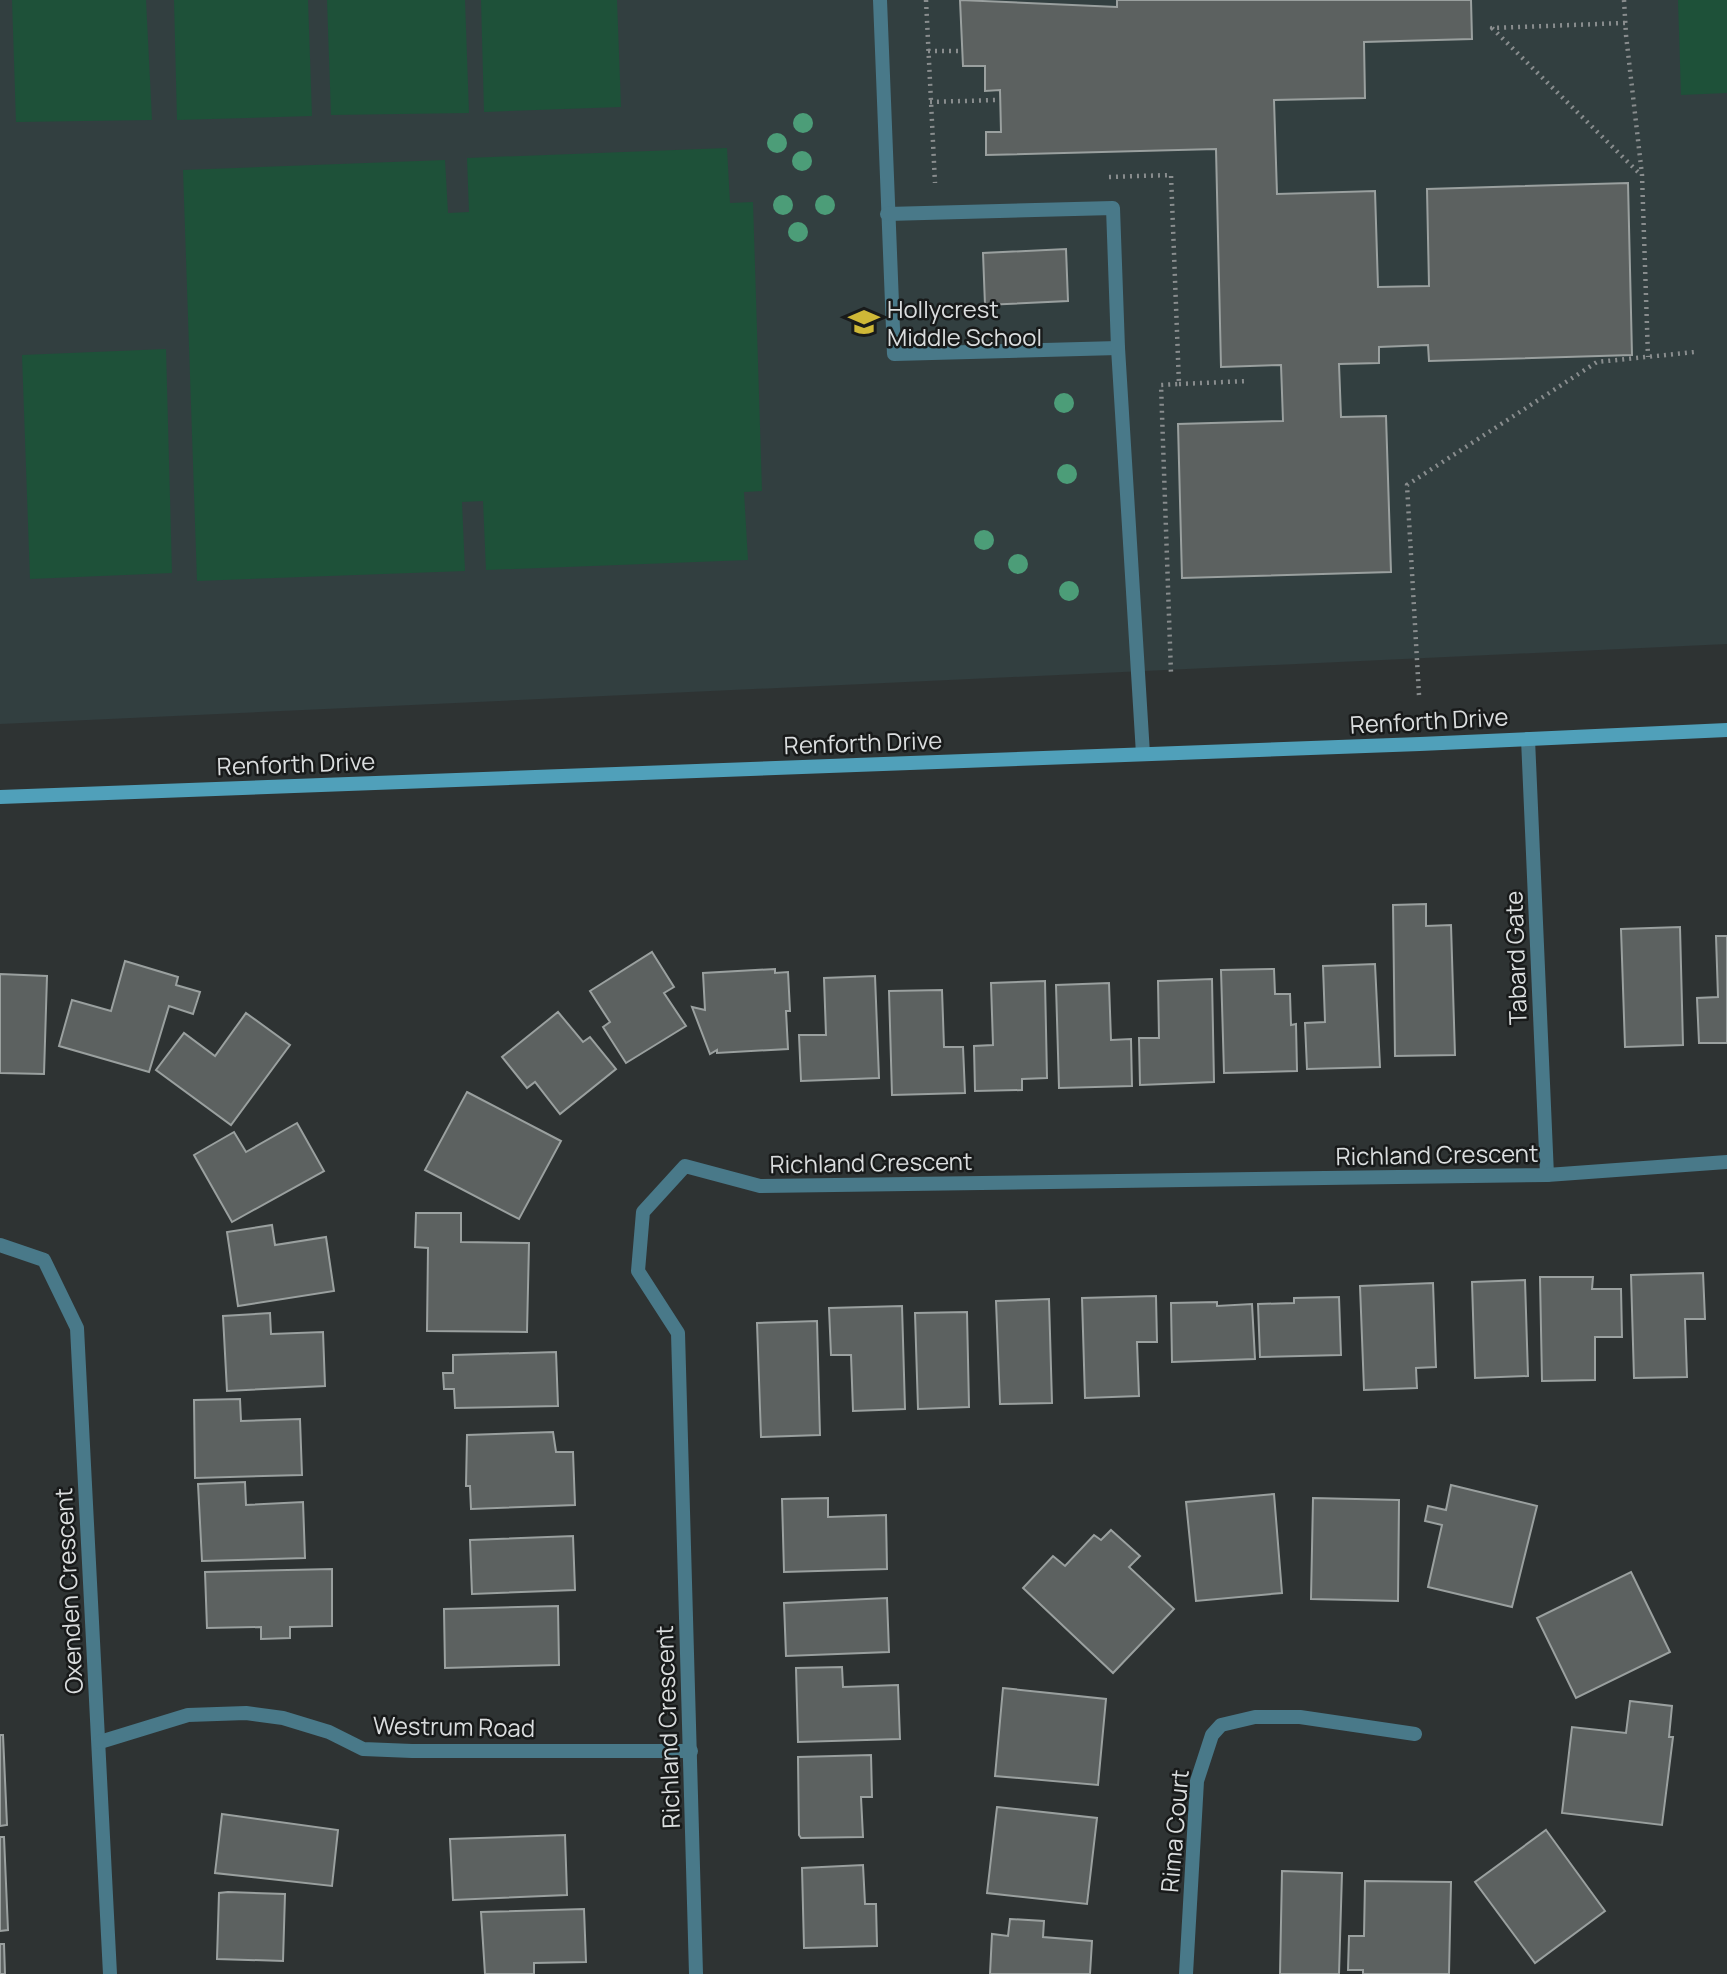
<svg xmlns="http://www.w3.org/2000/svg" width="1727" height="1974" viewBox="0 0 1727 1974" font-family="Manrope,sans-serif">
<style>
.built{fill:#323f40}
.green{fill:#1e5139}
.building{fill:#5c6160;stroke:#9aa09f;stroke-width:2}
.lines{fill:none;stroke-linecap:round;stroke-linejoin:round}
.path{stroke:#898d8e;stroke-width:4.5;stroke-dasharray:2 5;stroke-linecap:butt}
.service{stroke:#497989;stroke-width:14}
.minor{stroke:#497989;stroke-width:14}
.secondary{stroke:#50a0ba;stroke-width:14}
.tree{fill:#4c9d78}
.labels{text-anchor:middle;dominant-baseline:central;stroke-width:5;stroke-linejoin:round;paint-order:stroke}
.poi-label{font-size:24px;fill:#daddde;stroke:#181a1a;text-anchor:start}
.street-label{font-size:24px;fill:#daddde;stroke:#181a1a}
</style>
<rect width="100%" height="100%" fill="#2e3333"/>
<path class="built" d="M0,0H1727V644L0,724Z"/>
<g class="green">
<path d="M12,0H146L152,120L16,122Z"/>
<path d="M174,0H308L312,116L177,120Z"/>
<path d="M327,0H465L469,113L331,115Z"/>
<path d="M481,0H617L621,107L484,112Z"/>
<path d="M1678,0H1727V93L1681,95Z"/>
<path d="M727,148L730,203L753,202L762,491L744,492L748,560L486,570L483,501L462,502L465,571L197,581L183,170L445,160L448,213L469,212L467,158Z"/>
<path d="M166,349L172,573L30,579L22,355Z"/>
</g>
<g class="building">
<path d="M960,0L1117,7V0H1471L1472,39L1364,42L1365,98L1274,100L1277,194L1375,191L1378,287L1429,286L1427,189L1628,183L1632,355L1429,361L1428,345L1379,347V363L1339,364L1341,417L1386,416L1391,572L1182,578L1178,424L1283,421L1281,365L1221,367L1216,149L986,155V132H1001L1000,90L985,91V66H963Z"/>
<path d="M1066,249L1068,301L985,305L983,253Z"/>
<path d="M1426,904V926L1451,925L1455,1055L1395,1056L1393,905Z"/>
<path d="M1680,927L1683,1045L1625,1047L1621,929Z"/>
<path d="M1716,936H1727V1043H1699L1697,998L1718,997Z"/>
<path d="M652,952L674,987L664,993L686,1026L626,1063L603,1027L610,1022L590,991Z"/>
<path d="M125,961L178,977L176,985L200,992L193,1014L169,1006L149,1072L59,1046L72,1000L111,1011Z"/>
<path d="M1375,964L1380,1067L1307,1069L1305,1023L1325,1022L1323,966Z"/>
<path d="M775,969V973L788,972L790,1011H786L788,1049L717,1053V1050L710,1054L692,1007L705,1010L703,973Z"/>
<path d="M1274,969L1275,994H1290L1291,1025L1296,1024L1297,1071L1224,1073L1221,970Z"/>
<path d="M0,974L47,976L44,1074L0,1073Z"/>
<path d="M875,976L879,1078L801,1081L799,1035H826L824,978Z"/>
<path d="M1212,979L1214,1082L1140,1085L1139,1038H1159L1158,981Z"/>
<path d="M1045,981L1047,1078L1022,1079V1090L975,1091L974,1046L993,1045L991,983Z"/>
<path d="M1109,983L1111,1040L1131,1039L1132,1086L1059,1088L1056,985Z"/>
<path d="M942,990L944,1047H963L965,1093L892,1095L889,991Z"/>
<path d="M558,1012L583,1042L590,1037L616,1069L560,1114L535,1082L527,1088L502,1057Z"/>
<path d="M246,1013L290,1045L231,1125L156,1070L184,1033L215,1056Z"/>
<path d="M467,1092L561,1141L519,1219L425,1170Z"/>
<path d="M297,1123L324,1171L232,1222L194,1155L234,1132L246,1152Z"/>
<path d="M416,1213H461V1242L529,1243L527,1332L427,1331L428,1248L415,1247Z"/>
<path d="M272,1225L275,1245L326,1237L334,1291L238,1306L227,1232Z"/>
<path d="M1703,1273L1705,1319H1685L1687,1377L1634,1378L1631,1275Z"/>
<path d="M1540,1277H1593L1592,1289H1621L1622,1337H1595V1380L1542,1381Z"/>
<path d="M1525,1280L1528,1376L1475,1378L1472,1282Z"/>
<path d="M1433,1283L1436,1367L1416,1368L1417,1388L1364,1390L1360,1286Z"/>
<path d="M1156,1296L1157,1342H1137L1139,1396L1085,1398L1082,1298Z"/>
<path d="M1339,1297L1341,1355L1260,1357L1258,1304L1294,1303V1298Z"/>
<path d="M1049,1299L1052,1403L1000,1404L996,1301Z"/>
<path d="M1217,1302V1306L1252,1304L1255,1359L1172,1362L1171,1303Z"/>
<path d="M902,1306L905,1409L853,1411L851,1355H831L829,1308Z"/>
<path d="M967,1312L969,1407L918,1409L915,1313Z"/>
<path d="M270,1313L271,1334L323,1332L325,1386L227,1391L223,1316Z"/>
<path d="M817,1321L820,1435L761,1437L757,1323Z"/>
<path d="M556,1352L558,1406L455,1408L454,1389H444L443,1373H453V1355Z"/>
<path d="M240,1399L241,1421L300,1419L302,1475L195,1478L194,1400Z"/>
<path d="M553,1432L556,1452H573L575,1505L471,1509L470,1486H466L467,1435Z"/>
<path d="M245,1482L246,1505L303,1502L305,1558L202,1561L198,1484Z"/>
<path d="M1451,1485L1537,1506L1512,1607L1428,1587L1442,1525L1425,1521L1428,1506L1446,1510Z"/>
<path d="M1274,1494L1282,1593L1196,1601L1186,1502Z"/>
<path d="M828,1498V1517L886,1515L887,1569L784,1572L782,1499Z"/>
<path d="M1313,1498L1399,1500L1398,1601L1311,1599Z"/>
<path d="M1111,1530L1140,1556L1129,1567L1174,1609L1113,1673L1023,1588L1053,1556L1065,1566L1094,1535L1101,1540Z"/>
<path d="M573,1536L575,1590L472,1594L470,1540Z"/>
<path d="M332,1569V1626L290,1627V1638L261,1639V1627L207,1628L205,1572Z"/>
<path d="M1631,1572L1670,1652L1576,1698L1537,1618Z"/>
<path d="M887,1598L889,1652L786,1656L784,1603Z"/>
<path d="M558,1606L559,1665L445,1668L444,1609Z"/>
<path d="M842,1667L843,1687L898,1685L900,1739L798,1742L796,1668Z"/>
<path d="M1003,1688L1106,1699L1098,1785L995,1776Z"/>
<path d="M1630,1701L1672,1706L1669,1737H1673L1662,1825L1562,1813L1572,1727L1626,1733Z"/>
<path d="M0,1735H3L7,1825L0,1826Z"/>
<path d="M871,1755L872,1797H861L863,1837L801,1838L799,1835L798,1757Z"/>
<path d="M997,1807L1097,1818L1087,1904L987,1893Z"/>
<path d="M222,1814L338,1830L332,1886L215,1873Z"/>
<path d="M1546,1830L1605,1911L1535,1963L1475,1882Z"/>
<path d="M565,1835L567,1895L453,1900L450,1839Z"/>
<path d="M0,1837H4L8,1930L0,1931Z"/>
<path d="M863,1865L865,1904H876L877,1946L804,1948L802,1868Z"/>
<path d="M1282,1871L1342,1873L1339,1974H1280Z"/>
<path d="M1365,1881L1451,1882L1449,1974H1363V1970H1348L1349,1936H1364Z"/>
<path d="M228,1892L285,1894L283,1961L217,1959L219,1893Z"/>
<path d="M584,1909L586,1962L534,1963V1974H485L481,1912Z"/>
<path d="M1010,1919L1044,1921L1043,1937L1092,1941L1090,1974H990L992,1934L1008,1936Z"/>
<path d="M0,1944H4L5,1974H0Z"/>
</g>
<g class="lines">
<g class="path">
<path d="M926,0L935,183"/>
<path d="M1624,0L1626,35L1642,175L1648,357"/>
<path d="M1625,23L1492,28L1641,175"/>
<path d="M928,51H962"/>
<path d="M930,102L996,100"/>
<path d="M1109,177L1171,175L1179,384L1161,385L1171,674"/>
<path d="M1179,384L1248,381"/>
<path d="M1419,695L1407,485L1597,362L1695,352"/>
</g>
<g class="service">
<path d="M880,0L894,354L1118,348"/>
<path d="M887,214L1113,208L1118,348L1143,754"/>
</g>
<g class="minor">
<path d="M1528,739L1547,1175"/>
<path d="M0,1245L44,1260L77,1328L110,1974"/>
<path d="M100,1742L188,1715L246,1713L283,1718L329,1732L363,1749L412,1751H691"/>
<path d="M696,1974L678,1333L638,1271L643,1212L685,1166L760,1186L1547,1175L1727,1162"/>
<path d="M1186,1974L1197,1781L1212,1735L1221,1725L1255,1717H1300L1415,1734"/>
</g>
<path class="secondary" d="M0,797L1420,744L1727,730"/>
</g>
<g class="tree">
<circle cx="803" cy="123" r="10"/>
<circle cx="777" cy="143" r="10"/>
<circle cx="802" cy="161" r="10"/>
<circle cx="783" cy="205" r="10"/>
<circle cx="825" cy="205" r="10"/>
<circle cx="798" cy="232" r="10"/>
<circle cx="1064" cy="403" r="10"/>
<circle cx="1067" cy="474" r="10"/>
<circle cx="984" cy="540" r="10"/>
<circle cx="1018" cy="564" r="10"/>
<circle cx="1069" cy="591" r="10"/>
</g>
<defs>
<g id="school-bare" transform="scale(2.415)"><path d="M0-5L7-2L0 1L-7-2ZM-4 1L0 2.5L4 1V4Q0 6-4 4Z" fill="#cfb837" stroke="#181a1a" stroke-width="2.5" paint-order="stroke"/></g>
</defs>
<g fill-rule="evenodd">
<use href="#school-bare" x="864" y="322"/>
</g>
<g class="labels">
<g class="poi-label">
<text x="887" y="308">Hollycrest<tspan x="887" dy="28">Middle School</tspan></text>
</g>
<g class="street-label">
<text transform="translate(1429 720) rotate(-3)">Renforth Drive</text>
<text transform="translate(863 742) rotate(-2)">Renforth Drive</text>
<text transform="translate(296 763) rotate(-2)">Renforth Drive</text>
<text transform="translate(1515 958) rotate(-92)">Tabard Gate</text>
<text transform="translate(1437 1154) rotate(-1)">Richland Crescent</text>
<text transform="translate(871 1162) rotate(-1)">Richland Crescent</text>
<text transform="translate(68 1591) rotate(-93)">Oxenden Crescent</text>
<text transform="translate(454 1726) rotate(1)">Westrum Road</text>
<text transform="translate(667 1727) rotate(-92)">Richland Crescent</text>
<text transform="translate(1174 1831) rotate(-85)">Rima Court</text>
</g>
</g>
</svg>
